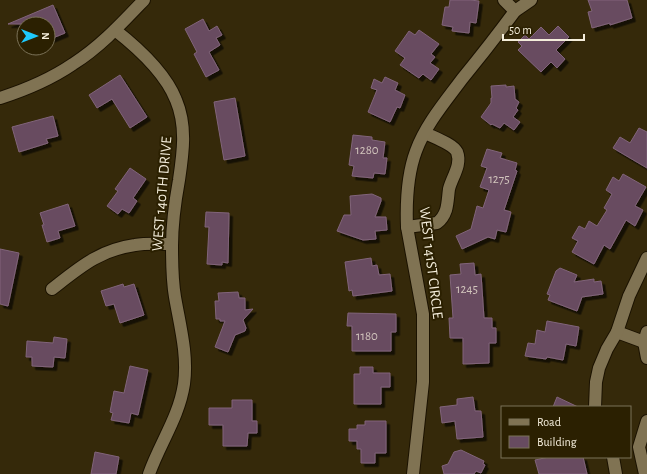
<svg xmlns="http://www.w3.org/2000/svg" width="647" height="474" viewBox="0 0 647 474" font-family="'Alegreya Sans',sans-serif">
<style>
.building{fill:#674b60;stroke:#81647a;filter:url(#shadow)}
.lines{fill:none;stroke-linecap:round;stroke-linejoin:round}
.minor-casing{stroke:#1b1200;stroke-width:14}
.minor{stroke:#807353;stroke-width:12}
.labels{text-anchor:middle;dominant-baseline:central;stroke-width:4;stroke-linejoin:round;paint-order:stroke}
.number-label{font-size:13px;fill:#d1c4bc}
.street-label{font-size:15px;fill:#f4eddb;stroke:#2b2001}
</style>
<defs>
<filter id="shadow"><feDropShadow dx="3.5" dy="3.5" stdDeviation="0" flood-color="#0009"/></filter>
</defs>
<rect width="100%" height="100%" fill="#35290a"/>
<g class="building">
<path d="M450,0H470L479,1L476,23L470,22L469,33L452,31L453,27L442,25L445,7H449Z"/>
<path d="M588,0H627L632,18L610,25V23L592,28L588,12L592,11Z"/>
<path d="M53,5L65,33L48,40V24H8Z"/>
<path d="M203,19L209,31L217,26L222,35L216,38L220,45L209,52L219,70L206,77L194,54L197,52L185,29Z"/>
<path d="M558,26L569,37L556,50L565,59L557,68L551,62L541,72L518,50L522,46L518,42L525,35L529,39L541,27L549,35Z"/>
<path d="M419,30L439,44L431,54L435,57L430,63L439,69L431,80L423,74L419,78L400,65L405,58L395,51L409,31L415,35Z"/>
<path d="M120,75L147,117L130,128L112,99L97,108L89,95Z"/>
<path d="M385,77L398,83L395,90L405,95L400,108L397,107L390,122L368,112L377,90L371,88L374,79L382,83Z"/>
<path d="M506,85V87L514,86L515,99L519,102L516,108L518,110L513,117L520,122L514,130L504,123L500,128L492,124L491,125L481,117L491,103V98H492L491,86Z"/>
<path d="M235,98L245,156L224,160L214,102Z"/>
<path d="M53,116L58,136L46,139L48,143L19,152L12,127Z"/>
<path d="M639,128L647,132V168L613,148L620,137L630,143Z"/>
<path d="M353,135L372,137V140L385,142L383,158H387L385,174L374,173L373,178L352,176L354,166L349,165Z"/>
<path d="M487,149L502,153L500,158L517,163L515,170L517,171L504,210L511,212L506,232L497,230L495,239L488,237L462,249L456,236L471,229L477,206L483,208L489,190L480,187L487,168L481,166Z"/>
<path d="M130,168L146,179L133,198L137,201L129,213L122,209L118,214L107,206L118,191L115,189Z"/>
<path d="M623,174L646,187L635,206L643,210L635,226L626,220L610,249L604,245L594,264L572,252L578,241L572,238L579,226L585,229L589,221L597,226L607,210L604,208L612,194L606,190L613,177L619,181Z"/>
<path d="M372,194L381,198V201L375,217H386L387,230L375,231L376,239L363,240L337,231L344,215H351L350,196Z"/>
<path d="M68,204L75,226L58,231L60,238L47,242L42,225H44L40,213Z"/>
<path d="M206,212L229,213L228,263L222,262V265L207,264L209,227H205Z"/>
<path d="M0,249L19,253L8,306L0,304Z"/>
<path d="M371,258L372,266L377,265L379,275L390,274L392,291L353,296L352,290L349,291L345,262Z"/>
<path d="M474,263L475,275L481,274L484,318H492V328H496V343H489V363L463,364V338H450L449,318H453L450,275L461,274L460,264Z"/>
<path d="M560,268L577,275L574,282L594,279V282L601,281L603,294L582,297L577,311L548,300L550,295L547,294L556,271Z"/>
<path d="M123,284L124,287L134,284L144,315L120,323L114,304L106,306L101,291Z"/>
<path d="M238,292L239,298H245V310L253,309L243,320L246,328L245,331L235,335L228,352L215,347L225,321H220V319H216L215,301H219L218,293Z"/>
<path d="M348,313L396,314V332H391V351H352V326H347Z"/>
<path d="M547,321L579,327L576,346L566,344L563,360L547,357L546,359L525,356L528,343L535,344L537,330L545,332Z"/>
<path d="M54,337L67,339L65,358L54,357L53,367L32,366V357H26L27,341L53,343Z"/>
<path d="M130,366L148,370L138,415L131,413L129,423L111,420L113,413L110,412L114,391L124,393Z"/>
<path d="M360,367H373V373H390V387H381V404H354V374H360Z"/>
<path d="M473,397L475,411H481L483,437L457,439L455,421L442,423L440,407L457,405V399Z"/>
<path d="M557,397L578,407H553Z"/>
<path d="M232,400H252V421H257V433H248L247,446H223V425H209V408H232Z"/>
<path d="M365,421H386V453H375V463H361V449H357V441H349V429H357V425H365Z"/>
<path d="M461,450L484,461L483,464L485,465L481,473L476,471L474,474H444L442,466L448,464L454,452Z"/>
<path d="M95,452L119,457L116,474H91Z"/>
<path d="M549,457H583L587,474H539L535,460Z"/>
</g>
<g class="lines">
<g class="minor-casing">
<g id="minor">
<path d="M504,0L515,11"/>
<path d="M115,30C138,48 165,72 176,100C187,126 183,153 179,180C175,202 172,224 172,246C172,263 172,280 175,297C180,326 188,355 184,384C179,417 160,443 149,474"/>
<path d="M0,98C25,90 51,79 73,64C100,47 122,23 144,0"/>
<path d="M407,227L437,223C441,220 444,216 446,210C448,203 448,196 449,189C452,177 462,165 457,152C453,144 433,137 425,133"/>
<path d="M52,289C79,268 99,250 135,245C147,243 160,244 172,244"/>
<path d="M617,332L644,342"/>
<path d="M647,332L644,342L647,358"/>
<path d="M595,407L596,382L599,368L607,349L617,332L629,296L647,258"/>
<path d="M613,457L616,474"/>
<path d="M413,474L423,382V314L407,227C406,201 407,175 416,151C426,124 445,102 462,79C480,57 498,34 515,11L531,0"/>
<path d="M645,474L639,447L647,421"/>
</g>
</g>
<use href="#minor" class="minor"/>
</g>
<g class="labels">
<g class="number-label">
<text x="367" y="150">1280</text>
<text x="499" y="179">1275</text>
<text x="467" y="289">1245</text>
<text x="367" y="336">1180</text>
</g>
<g class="street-label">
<text transform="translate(162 194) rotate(-85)">WEST 140TH DRIVE</text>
<text transform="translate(431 263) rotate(83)">WEST 141ST CIRCLE</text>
</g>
</g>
<rect x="501" y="406" width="130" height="52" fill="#2b2001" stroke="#7b7258"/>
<rect x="509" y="419" width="20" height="6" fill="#807353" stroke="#7b7258"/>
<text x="537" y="426" font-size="12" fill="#f4eddb">Road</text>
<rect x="509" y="436" width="20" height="12" fill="#674b60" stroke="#7b7258"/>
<text x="537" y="446" font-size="12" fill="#f4eddb">Building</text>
<g transform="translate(36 36) rotate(90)"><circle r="19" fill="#2b2001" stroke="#7b7258"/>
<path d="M0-3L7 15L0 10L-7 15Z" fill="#1ec9fd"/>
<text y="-6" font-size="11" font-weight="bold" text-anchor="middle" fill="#f4eddb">N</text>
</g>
<path d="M503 34v6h81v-6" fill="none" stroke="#f4eddb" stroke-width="2"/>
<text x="509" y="34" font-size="12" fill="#f4eddb" stroke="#2b2001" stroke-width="3" paint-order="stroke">50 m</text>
</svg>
